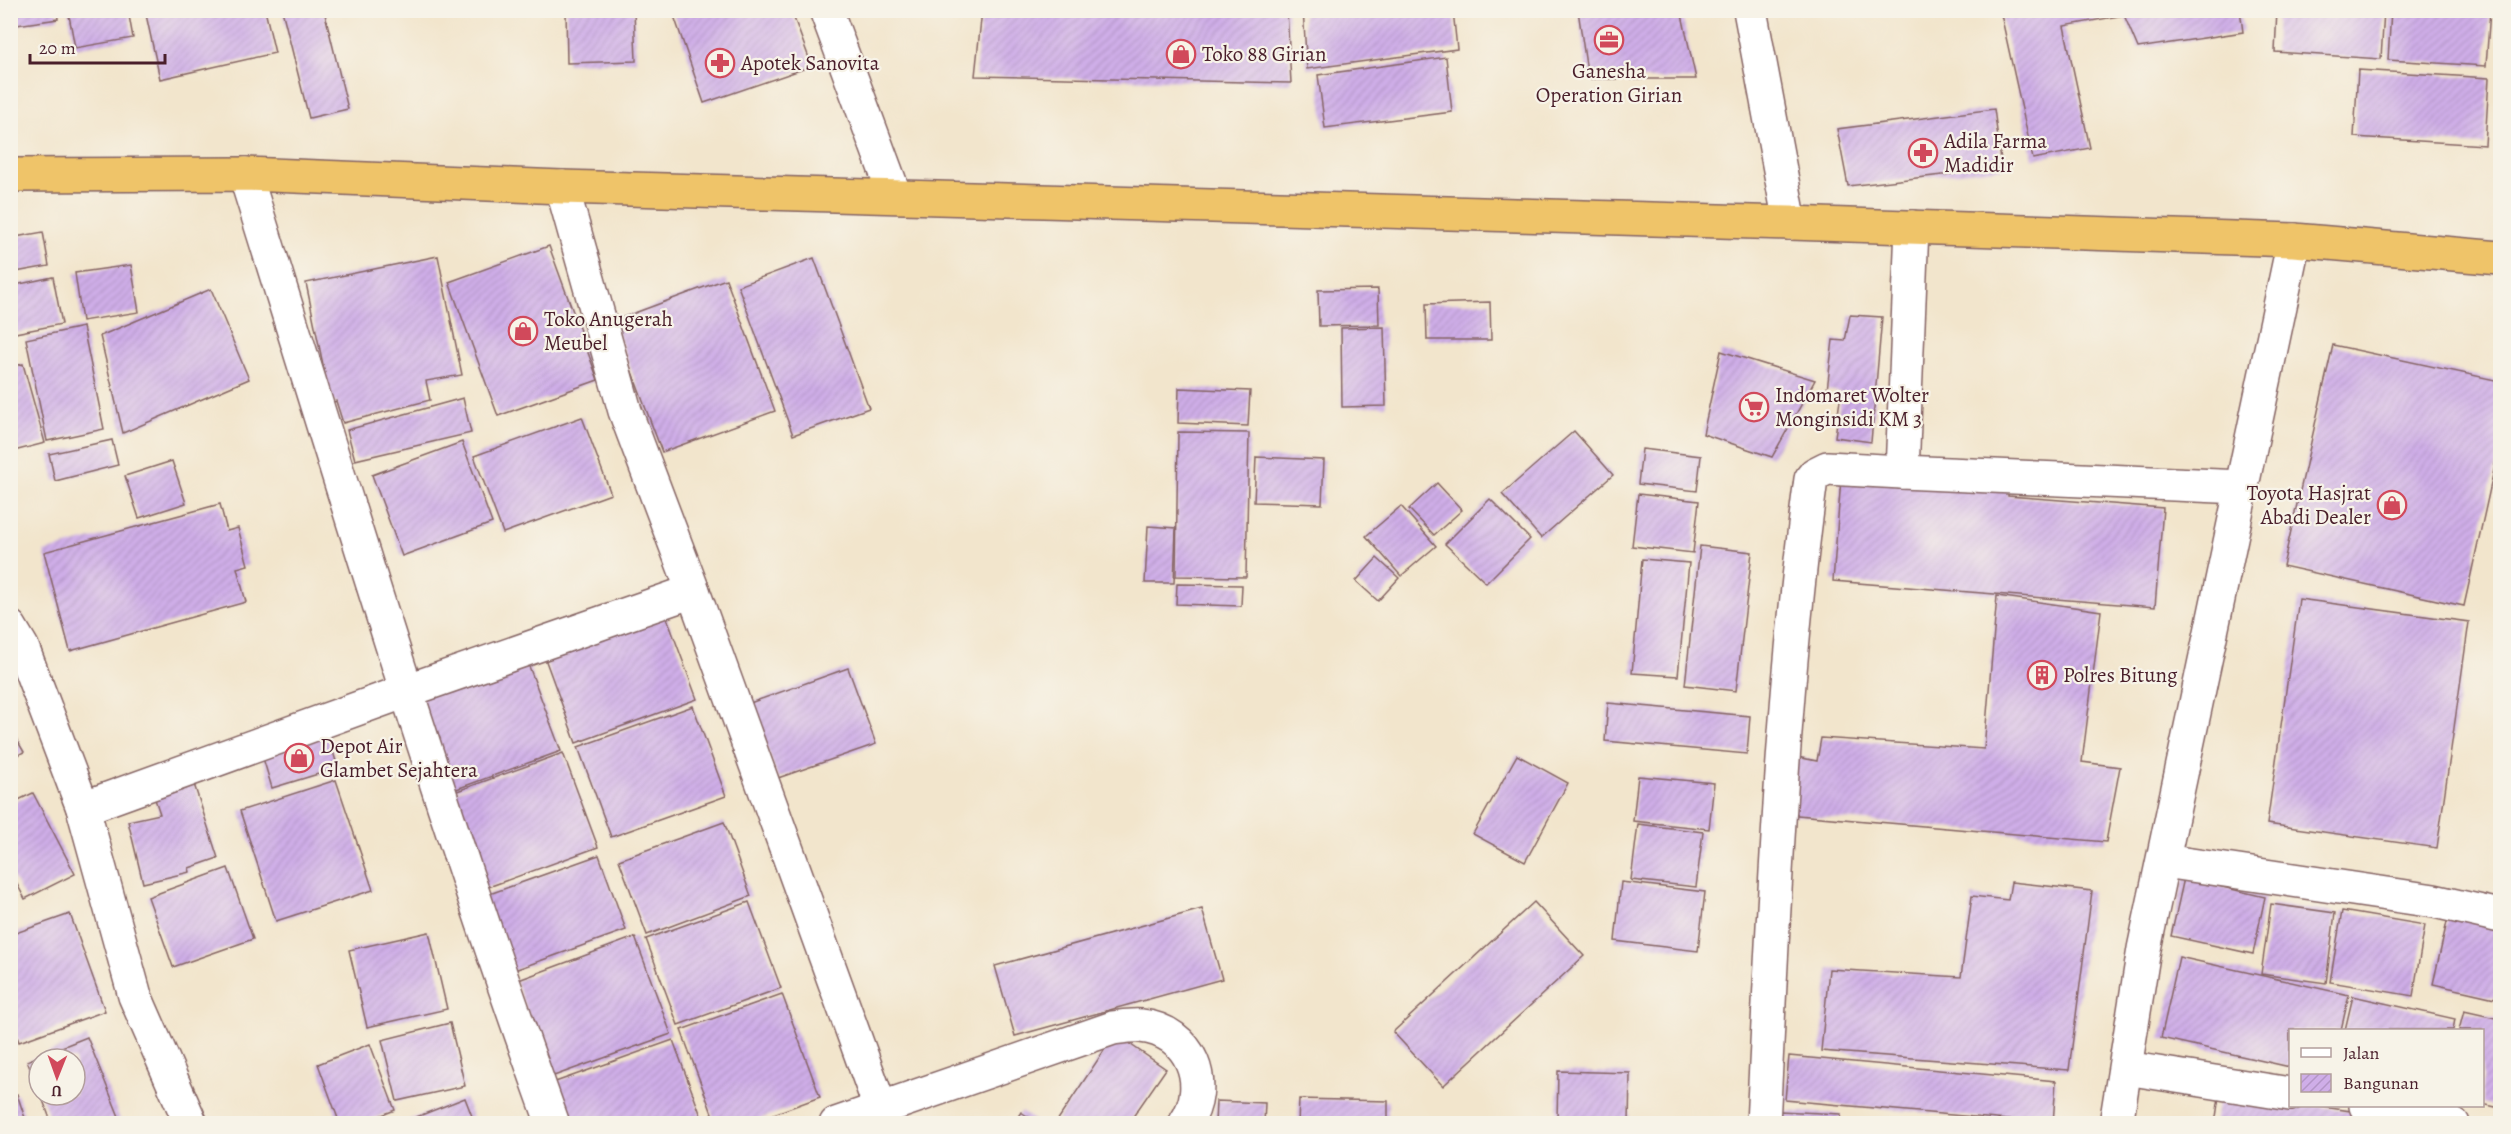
<svg xmlns="http://www.w3.org/2000/svg" width="2511" height="1134" viewBox="0 0 2511 1134" font-family="Alegreya,serif">
<style>
.building{fill:url(#building-hatch)}
.lines{fill:none;stroke-linecap:round;stroke-linejoin:round}
.minor-casing{stroke:#856463;stroke-width:36}
.highway-casing{stroke:#856463;stroke-width:36}
.minor{stroke:#fff;stroke-width:33}
.highway{stroke:#efc469;stroke-width:33}
.labels{text-anchor:middle;dominant-baseline:central;stroke-width:4.5;stroke-linejoin:round;paint-order:stroke}
.poi-label{font-size:21px;fill:#4a1f2b;stroke:#f7f3e8;text-anchor:start}
</style>
<defs>
<pattern id="building-hatch" width="6" height="6" patternUnits="userSpaceOnUse" patternTransform="scale(1.5)"><rect width="6" height="6" fill="#cfaee8"/><path d="M-1 1l2-2M0 6l6-6M5 7l2-2" fill="none" stroke="#b395c7"/></pattern>
</defs>
<rect width="100%" height="100%" fill="#f7f3e8"/>
<filter id="ink" filterUnits="userSpaceOnUse"><feTurbulence type="fractalNoise" baseFrequency=".0167" numOctaves="2"/><feDisplacementMap in="SourceGraphic" scale="12" xChannelSelector="R" yChannelSelector="G"/><feConvolveMatrix kernelMatrix="1 2 1 2 8 2 1 2 1" color-interpolation-filters="sRGB"/></filter>
<filter id="wash" filterUnits="userSpaceOnUse"><feTurbulence type="fractalNoise" baseFrequency=".008" numOctaves="4" result="noise"/><feDisplacementMap in="SourceGraphic" scale="24" xChannelSelector="R" yChannelSelector="G"/><feGaussianBlur stdDeviation="1.35" result="paint"/><feColorMatrix in="noise" values="0 0 0 0 0 0 0 0 0 0 0 0 0 0 0 0 0 1.4 0 .05"/><feComposite in="paint" operator="in"/></filter>
<g filter="url(#wash)">
<rect width="100%" height="100%" fill="#f2e5cc"/>
<g id="blocks">
<g class="building">
<path d="M10,10H57L58,19L10,26Z"/>
<path d="M68,10H128L133,38L75,48Z"/>
<path d="M145,10H265L275,53L160,79Z"/>
<path d="M282,10H324L348,109L309,118Z"/>
<path d="M566,10H634L636,61L567,63Z"/>
<path d="M672,10H791L812,66L704,103Z"/>
<path d="M982,10H1287L1291,83L975,76Z"/>
<path d="M1303,10H1453L1457,49L1307,69Z"/>
<path d="M1578,10H1681L1696,79H1588Z"/>
<path d="M2000,10H2240L2243,32L2138,48L2124,15L2064,26L2090,148L2033,159Z"/>
<path d="M2277,10H2384L2381,59L2275,52Z"/>
<path d="M2391,10H2490L2486,66L2388,60Z"/>
<path d="M1446,57L1452,112L1325,128L1318,75Z"/>
<path d="M2358,70L2489,78L2485,145L2354,137Z"/>
<path d="M1994,109L2002,168L1848,186L1837,129Z"/>
<path d="M43,232L49,266L10,273V238Z"/>
<path d="M549,246L598,380L498,416L449,282Z"/>
<path d="M438,256L462,375L426,381L430,400L343,423L336,401L331,403L306,283Z"/>
<path d="M814,258L869,408L793,435L738,286Z"/>
<path d="M131,265L139,312L82,321L75,273Z"/>
<path d="M53,277L62,324L10,334V286Z"/>
<path d="M726,279L775,411L662,452L613,321Z"/>
<path d="M211,289L249,379L123,433L100,336Z"/>
<path d="M1378,289L1379,325L1319,326L1318,290Z"/>
<path d="M1490,302L1491,340H1427L1426,304Z"/>
<path d="M1850,315L1882,317L1871,442L1835,437L1841,392L1827,390L1833,340L1845,341Z"/>
<path d="M83,327L104,429L47,441L26,339Z"/>
<path d="M1384,327L1386,406L1342,407L1341,328Z"/>
<path d="M2333,345L2500,381V443L2464,606L2283,566Z"/>
<path d="M1721,351L1815,380L1772,457L1703,434Z"/>
<path d="M23,364L45,443L10,452V367Z"/>
<path d="M1179,388L1250,391L1248,426L1178,423Z"/>
<path d="M463,398L471,433L355,460L347,430Z"/>
<path d="M582,417L611,494L503,533L474,456Z"/>
<path d="M1574,431L1613,475L1541,538L1502,494Z"/>
<path d="M1178,432L1249,433L1246,577L1176,576Z"/>
<path d="M112,440L118,465L55,481L49,454Z"/>
<path d="M462,442L492,523L402,556L372,475Z"/>
<path d="M1642,449L1701,456L1697,491L1638,484Z"/>
<path d="M1256,457L1324,460L1322,504L1254,502Z"/>
<path d="M172,461L186,503L139,518L125,476Z"/>
<path d="M1841,479L2009,483L2008,496L2163,508L2155,607L1833,581Z"/>
<path d="M1437,483L1462,510L1434,535L1409,509Z"/>
<path d="M1638,494L1699,501L1693,553L1632,546Z"/>
<path d="M1490,499L1530,539L1486,583L1445,544Z"/>
<path d="M220,504L227,531L238,528L248,565L237,568L246,602L70,651L44,552Z"/>
<path d="M1401,506L1436,546L1401,576L1366,536Z"/>
<path d="M1148,526L1176,528L1174,583H1145Z"/>
<path d="M1700,546L1752,552L1736,691L1685,685Z"/>
<path d="M1377,558L1399,578L1378,601L1356,581Z"/>
<path d="M1642,559L1689,563L1678,676L1632,673Z"/>
<path d="M1177,584L1242,585L1241,606L1176,604Z"/>
<path d="M1997,596L2101,611L2082,762L2120,767L2106,842L1786,814L1792,756L1817,761L1821,738L1984,749Z"/>
<path d="M2299,599L2469,622L2437,848L2267,824Z"/>
<path d="M664,610L697,699L576,743L543,653Z"/>
<path d="M524,653L561,751L451,791L415,693Z"/>
<path d="M848,668L876,744L778,778L750,703Z"/>
<path d="M1608,703L1750,716L1747,754L1605,741Z"/>
<path d="M693,706L726,796L611,837L578,747Z"/>
<path d="M10,728L24,752L10,759Z"/>
<path d="M326,728L338,768L272,788L260,748Z"/>
<path d="M563,753L598,847L483,889L449,794Z"/>
<path d="M1517,755L1568,783L1525,862L1473,834Z"/>
<path d="M1638,776L1714,783L1709,829L1633,821Z"/>
<path d="M336,780L373,890L276,921L240,811Z"/>
<path d="M193,781L218,858L189,868L190,872L143,883L128,821L160,814L153,793Z"/>
<path d="M33,793L75,874L25,899L10,871V804Z"/>
<path d="M724,822L751,896L647,935L619,860Z"/>
<path d="M1638,824L1703,832L1696,887L1631,880Z"/>
<path d="M599,855L626,930L509,972L481,897Z"/>
<path d="M228,868L253,939L173,967L148,897Z"/>
<path d="M2184,878L2265,897L2253,954L2171,936Z"/>
<path d="M1621,882L1705,892L1698,951L1615,941Z"/>
<path d="M2011,882L2092,891L2069,1070L1821,1051L1829,969L1961,977L1972,896L2008,900Z"/>
<path d="M749,902L781,988L678,1025L646,939Z"/>
<path d="M1534,902L1584,956L1443,1086L1393,1032Z"/>
<path d="M2271,904L2335,913L2326,983L2261,974Z"/>
<path d="M1202,909L1222,979L1015,1036L995,966Z"/>
<path d="M2342,911L2425,925L2413,996L2330,982Z"/>
<path d="M2449,913L2500,925V972L2495,998L2433,984Z"/>
<path d="M70,914L105,1011L19,1042L10,1018V935Z"/>
<path d="M429,932L447,1009L367,1027L349,950Z"/>
<path d="M635,937L671,1034L551,1077L516,981Z"/>
<path d="M2179,957L2349,995L2341,1030H2290V1067L2161,1038Z"/>
<path d="M782,994L820,1097L746,1124H716L681,1030Z"/>
<path d="M2353,996L2455,1019L2453,1030H2345Z"/>
<path d="M2464,1011L2500,1019V1108L2482,1104V1030H2459Z"/>
<path d="M450,1023L465,1086L397,1101L382,1040Z"/>
<path d="M1115,1034L1166,1069L1128,1124H1055Z"/>
<path d="M87,1037L122,1124H52L41,1095H75V1059H39V1090L27,1061Z"/>
<path d="M673,1040L704,1124H561L547,1085Z"/>
<path d="M370,1044L395,1110L359,1124H340L318,1064Z"/>
<path d="M1789,1056L2056,1081L2053,1124L1785,1100Z"/>
<path d="M1558,1071L1630,1073L1629,1123L1557,1121Z"/>
<path d="M2220,1090L2290,1106H2317L2357,1112L2355,1124H2215Z"/>
<path d="M17,1094L27,1124H10V1096Z"/>
<path d="M465,1098L475,1124H401V1123Z"/>
<path d="M1299,1099L1388,1101V1124H1298Z"/>
<path d="M1216,1101L1265,1103L1264,1124H1215Z"/>
<path d="M1779,1111L1841,1114L1840,1124H1778Z"/>
<path d="M1021,1112L1039,1124H1013Z"/>
</g>
</g>
</g>
<g filter="url(#ink)">
<use href="#blocks" fill-opacity="0" stroke="#856463" stroke-width="1.5"/>
<g class="lines">
<g class="minor-casing">
<g id="minor">
<path d="M826,10L895,196"/>
<path d="M1750,10L1790,223"/>
<path d="M245,174C344,492 440,811 553,1124"/>
<path d="M562,187L625,411L693,591L880,1107"/>
<path d="M1902,472L2242,487"/>
<path d="M10,627L22,647L83,808L135,996L191,1124"/>
<path d="M83,808L406,691L693,591"/>
<path d="M2164,861L2434,901L2500,916"/>
<path d="M2126,1068L2290,1094"/>
<path d="M2366,1106L2418,1114L2453,1124"/>
<path d="M836,1124L1113,1028C1122,1027 1132,1025 1141,1026C1191,1031 1212,1084 1185,1124"/>
<path d="M1763,1124C1774,908 1782,693 1811,479L1815,474L1827,468L1902,472L1912,227"/>
<path d="M2116,1124L2144,949L2294,240"/>
</g>
</g>
<g class="highway-casing">
<path id="highway" d="M10,175L245,174L562,187L1790,223L2294,240L2500,258"/>
</g>
<use href="#minor" class="minor"/>
<use href="#highway" class="highway"/>
</g>
</g>
<defs>
<g id="office-ring" transform="scale(1.5)"><circle r="9.5" fill="#f7f3e8" stroke="#d1495b" stroke-width="1.5"/><path d="M-6-3h4V-5.5h4V-3h4V5H-6ZM-1-4.5V-3h2v-1.5ZM-6 0V1H6V0Z" fill="#d1495b"/></g>
<g id="shop-ring" transform="scale(1.5)"><circle r="9.5" fill="#f7f3e8" stroke="#d1495b" stroke-width="1.5"/><path d="M-5-2.5h2.3a2.7 3.5 0 0 1 5.4 0H5L5.5 6h-11ZM-1.5-2.5h3a1.5 2.3 0 0 0-3 0Z" fill="#d1495b"/></g>
<g id="pharmacy-ring" transform="scale(1.5)"><circle r="9.5" fill="#f7f3e8" stroke="#d1495b" stroke-width="1.5"/><path d="M-2-6h4v4h4v4h-4v4h-4v-4h-4v-4h4Z" fill="#d1495b"/></g>
<g id="supermarket-ring" transform="scale(1.5)"><circle r="9.5" fill="#f7f3e8" stroke="#d1495b" stroke-width="1.5"/><path d="M-6-5.5h2.5l.6 2H6L4.5 2H-2.5L-4.4-4H-6ZM-1.5 3.2a1.3 1.3 0 1 0 .1 0ZM3 3.2a1.3 1.3 0 1 0 .1 0Z" fill="#d1495b"/></g>
<g id="building-ring" transform="scale(1.5)"><circle r="9.5" fill="#f7f3e8" stroke="#d1495b" stroke-width="1.5"/><path d="M-4-6H4V6H1V3H-1V6H-4ZM-2.5-4.3h1.7v1.8h-1.7ZM.8-4.3h1.7v1.8H.8ZM-2.5-1h1.7V.8h-1.7ZM.8-1h1.7V.8H.8Z" fill="#d1495b"/></g>
</defs>
<g fill-rule="evenodd">
<use href="#office-ring" x="1609" y="40"/>
<use href="#shop-ring" x="1181" y="54"/>
<use href="#pharmacy-ring" x="720" y="63"/>
<use href="#pharmacy-ring" x="1923" y="153"/>
<use href="#shop-ring" x="523" y="331"/>
<use href="#supermarket-ring" x="1754" y="407"/>
<use href="#shop-ring" x="2392" y="505"/>
<use href="#building-ring" x="2042" y="675"/>
<use href="#shop-ring" x="299" y="758"/>
</g>
<g class="labels">
<g class="poi-label">
<text x="1202" y="54">Toko 88 Girian</text>
<text x="741" y="63">Apotek Sanovita</text>
<text x="1609" y="71" text-anchor="middle">Ganesha<tspan x="1609" dy="24">Operation Girian</tspan></text>
<text x="1944" y="141">Adila Farma<tspan x="1944" dy="24">Madidir</tspan></text>
<text x="544" y="319">Toko Anugerah<tspan x="544" dy="24">Meubel</tspan></text>
<text x="1775" y="395">Indomaret Wolter<tspan x="1775" dy="24">Monginsidi KM 3</tspan></text>
<text x="2371" y="493" text-anchor="end">Toyota Hasjrat<tspan x="2371" dy="24">Abadi Dealer</tspan></text>
<text x="2063" y="675">Polres Bitung</text>
<text x="320" y="746">Depot Air<tspan x="320" dy="24">Glambet Sejahtera</tspan></text>
</g>
</g>
<rect width="2511" height="1134" fill="none" stroke="#f7f3e8" stroke-width="36"/>
<rect x="2289" y="1029" width="195" height="78" fill="#f7f3e8" stroke="#b29e9c" stroke-width="1.5"/>
<rect x="2301" y="1048" width="30" height="9" fill="#ffffff" stroke="#b29e9c" stroke-width="1.5"/>
<text x="2343" y="1059" font-size="18" fill="#4a1f2b">Jalan</text>
<rect x="2301" y="1074" width="30" height="18" fill="url(#building-hatch)" stroke="#b29e9c" stroke-width="1.5"/>
<text x="2343" y="1089" font-size="18" fill="#4a1f2b">Bangunan</text>
<g transform="translate(57 1077) rotate(181)"><circle r="28" fill="#f7f3e8" stroke="#b29e9c" stroke-width="1.5"/>
<path d="M0-4.5L10 22L0 15L-10 22Z" fill="#d1495b"/>
<text y="-9" font-size="16" font-weight="bold" text-anchor="middle" fill="#4a1f2b">U</text>
</g>
<path d="M30 54v9h135v-9" fill="none" stroke="#4a1f2b" stroke-width="3"/>
<text x="39" y="54" font-size="18" fill="#4a1f2b" stroke="#f7f3e8" stroke-width="4.5" paint-order="stroke">20 m</text>
</svg>
